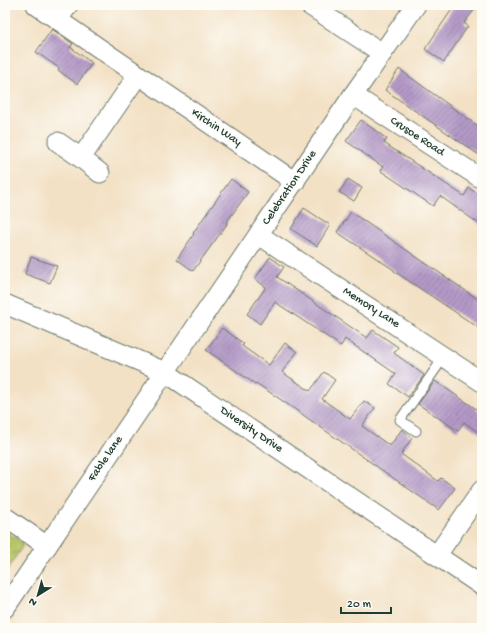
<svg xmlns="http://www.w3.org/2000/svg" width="487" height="633" viewBox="0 0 487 633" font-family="'Gochi Hand',sans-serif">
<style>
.park{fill:url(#park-crowns);stroke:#6a804d}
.building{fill:url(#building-hatch)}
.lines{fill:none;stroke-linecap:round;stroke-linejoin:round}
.lane-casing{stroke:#697667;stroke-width:11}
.street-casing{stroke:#697667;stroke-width:21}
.lane{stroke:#fff;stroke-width:9}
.street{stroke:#fff;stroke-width:19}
.labels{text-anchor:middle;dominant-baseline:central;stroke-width:3;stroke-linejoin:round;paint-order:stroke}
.street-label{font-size:12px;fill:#1f3d34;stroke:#fdfcf7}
</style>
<defs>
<pattern id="park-crowns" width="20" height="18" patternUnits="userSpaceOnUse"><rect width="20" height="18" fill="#b6c466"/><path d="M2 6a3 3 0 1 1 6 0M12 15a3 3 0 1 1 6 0" fill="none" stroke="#93a055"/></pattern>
<pattern id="building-hatch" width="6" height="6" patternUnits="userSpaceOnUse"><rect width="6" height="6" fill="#b499c7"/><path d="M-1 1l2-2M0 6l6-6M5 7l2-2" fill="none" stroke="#927ea2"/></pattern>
</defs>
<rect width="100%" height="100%" fill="#fdfcf7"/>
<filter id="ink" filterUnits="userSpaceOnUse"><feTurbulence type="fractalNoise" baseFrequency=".025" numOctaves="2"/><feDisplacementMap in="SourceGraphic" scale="8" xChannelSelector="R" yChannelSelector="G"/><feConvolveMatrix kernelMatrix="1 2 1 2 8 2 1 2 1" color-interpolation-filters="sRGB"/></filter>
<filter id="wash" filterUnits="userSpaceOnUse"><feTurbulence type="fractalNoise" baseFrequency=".012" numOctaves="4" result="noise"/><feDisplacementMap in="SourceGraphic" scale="16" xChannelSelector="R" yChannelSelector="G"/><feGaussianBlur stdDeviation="0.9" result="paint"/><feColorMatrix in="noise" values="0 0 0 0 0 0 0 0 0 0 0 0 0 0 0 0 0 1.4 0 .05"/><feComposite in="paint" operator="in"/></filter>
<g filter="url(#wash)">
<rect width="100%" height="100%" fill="#f3e1c5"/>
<path class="park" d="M5,531L22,542V547L5,573Z"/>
<g id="blocks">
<g class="building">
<path d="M455,5H478L464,23L468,26L444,62L425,49Z"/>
<path d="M52,29L73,44L70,47L92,63L77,84L58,70L59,68L36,52Z"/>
<path d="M399,69L482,129V157L385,90Z"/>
<path d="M361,120L387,139L384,143L464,196L469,188L482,197V226L440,196L433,206L381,171L383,167L346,141Z"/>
<path d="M231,179L248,192L226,223L227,224L193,271L177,259L194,234L193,233Z"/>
<path d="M348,179L362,188L354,201L339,192Z"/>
<path d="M304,208L330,225L317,246L291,229Z"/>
<path d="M351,212L482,302V330L394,271V270L337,232Z"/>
<path d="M31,257L57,266L50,283L25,274Z"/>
<path d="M270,257L284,267L277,277L367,338L373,330L398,347L394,353L424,375L408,397L389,384L396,374L345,339L341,346L275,302L260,324L247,314L266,287L255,279Z"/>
<path d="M222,328L244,344L242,346L269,365L285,343L297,352L282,372L310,391L324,372L335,380L322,399L350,419L364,401L375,408L362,426L390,446L402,429L412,438L401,454L438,481L441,478L455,488L439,510L296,410L256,383L255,384L206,350Z"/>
<path d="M435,381L482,413V435L464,422L458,431L418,404Z"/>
</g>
</g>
</g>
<g filter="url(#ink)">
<use href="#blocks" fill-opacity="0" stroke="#697667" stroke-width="1"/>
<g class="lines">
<g class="lane-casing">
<path id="lane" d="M416,431L400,420L444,357"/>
</g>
<g class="street-casing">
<g id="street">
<path d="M36,5L295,182"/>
<path d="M309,5L382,53"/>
<path d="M58,20L68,5"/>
<path d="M353,95L482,179"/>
<path d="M58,142L81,158L138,75"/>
<path d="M81,158L100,173"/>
<path d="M259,235L482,382"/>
<path d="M5,304L165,372L482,586"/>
<path d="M5,517L47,546"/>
<path d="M437,555L482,490"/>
<path d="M5,608L353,95L416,5"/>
</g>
</g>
<use href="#lane" class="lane"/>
<use href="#street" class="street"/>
</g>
</g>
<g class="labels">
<g class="street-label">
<text transform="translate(216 128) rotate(34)">Kirchin Way</text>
<text transform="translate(417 137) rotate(33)">Crusoe Road</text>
<text transform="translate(290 188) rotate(-56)">Celebration Drive</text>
<text transform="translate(371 308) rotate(33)">Memory Lane</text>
<text transform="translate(251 430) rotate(34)">Diversity Drive</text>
<text transform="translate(106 459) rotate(-56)">Fable lane</text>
</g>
</g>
<rect width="487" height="633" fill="none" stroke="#fdfcf7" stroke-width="20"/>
<g transform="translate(38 595) rotate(217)" stroke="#fdfcf7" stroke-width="3" paint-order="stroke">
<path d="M0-3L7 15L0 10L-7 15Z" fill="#1f3d34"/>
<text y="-6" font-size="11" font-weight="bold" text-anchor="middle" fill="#1f3d34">N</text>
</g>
<path d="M341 607v6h50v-6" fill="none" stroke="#1f3d34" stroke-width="2"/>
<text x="347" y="607" font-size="12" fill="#1f3d34" stroke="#fdfcf7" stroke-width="3" paint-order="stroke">20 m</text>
</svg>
